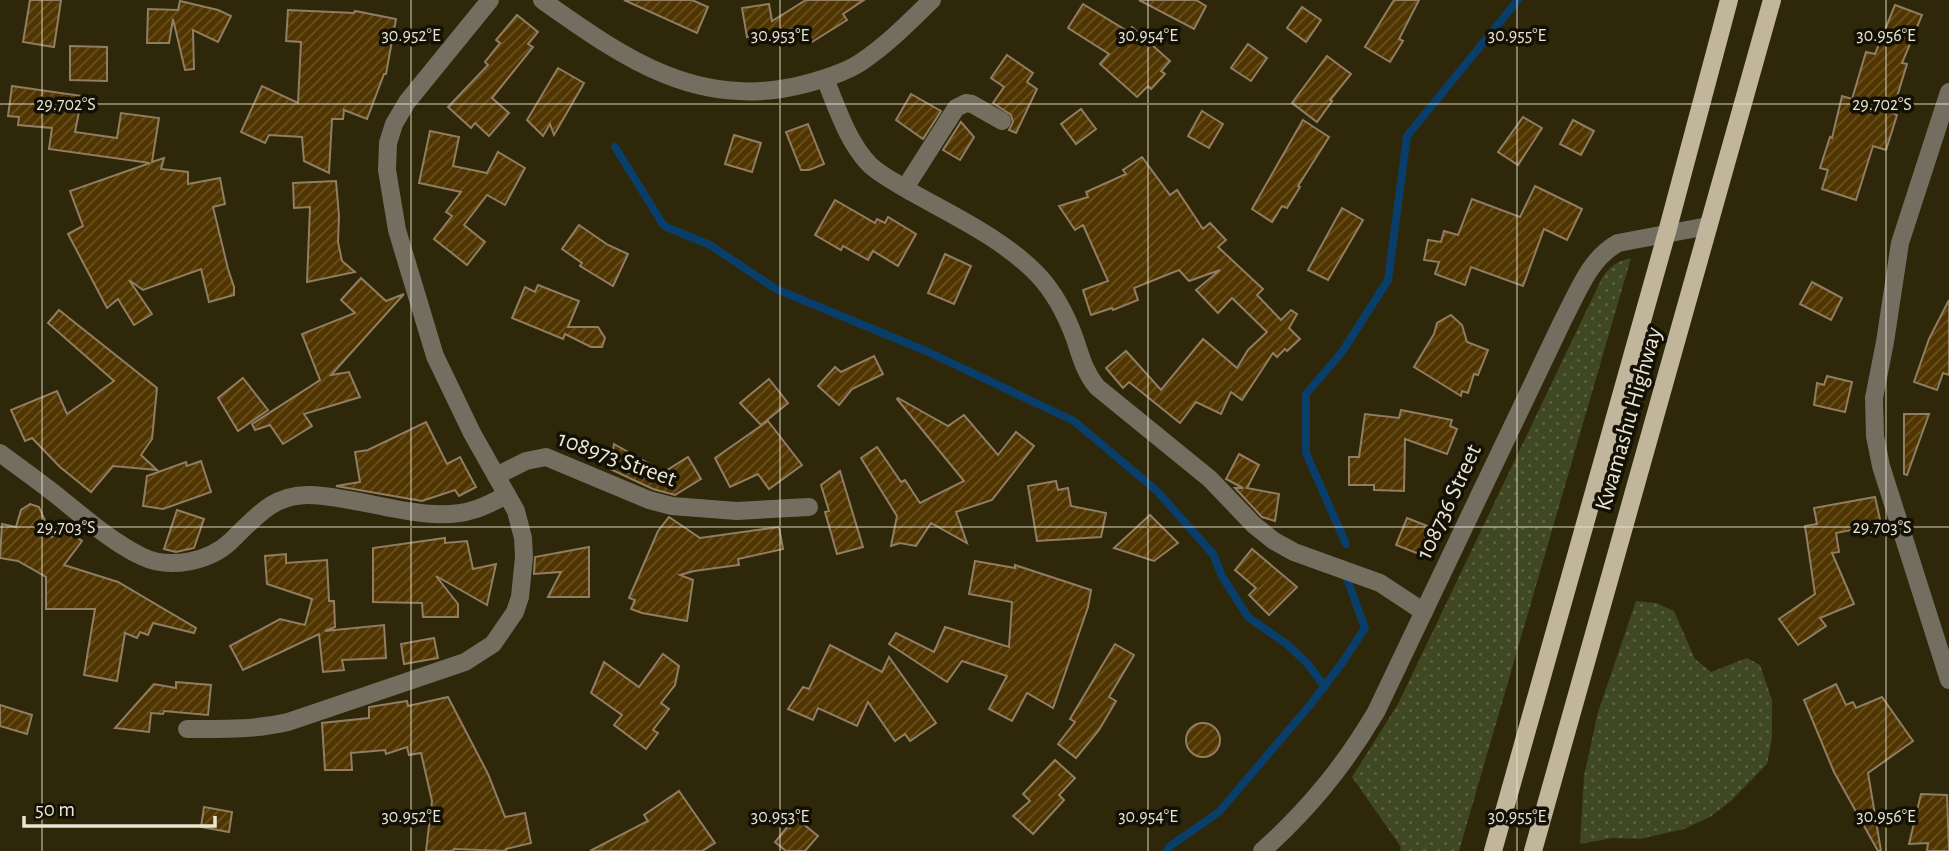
<svg xmlns="http://www.w3.org/2000/svg" width="1949" height="851" viewBox="0 0 1949 851" font-family="'Alegreya Sans',sans-serif">
<style>
.grass{fill:url(#grass-dots)}
.lines{fill:none;stroke-linecap:round;stroke-linejoin:round}
.stream{stroke:#093e6a;stroke-width:8}
.building{fill:url(#building-hatch);stroke:#907d62;stroke-width:2}
.minor{stroke:#746e61;stroke-width:18}
.major{stroke:#c1b59b;stroke-width:18}
.ticks{fill:none;stroke:#eae6d5;stroke-width:2;stroke-opacity:0.45}
.labels{text-anchor:middle;dominant-baseline:central;stroke-width:7;stroke-linejoin:round;paint-order:stroke}
.street-label{font-size:24px;fill:#eae6d5;stroke:#131005}
.ticks-label{font-size:18px;text-anchor:middle;fill:#eae6d5;stroke:#131005;stroke-width:7;stroke-linejoin:round;paint-order:stroke}
</style>
<defs>
<pattern id="grass-dots" width="8" height="8" patternUnits="userSpaceOnUse" patternTransform="scale(1.75)"><rect width="8" height="8" fill="#3f4723"/><path d="M2 2h.1M6 6h.1" fill="none" stroke="#5b6242" stroke-width="1.8" stroke-linecap="round"/></pattern>
<pattern id="building-hatch" width="6" height="6" patternUnits="userSpaceOnUse" patternTransform="scale(1.75)"><rect width="6" height="6" fill="#503500"/><path d="M-1 1l2-2M0 6l6-6M5 7l2-2" fill="none" stroke="#695224"/></pattern>
</defs>
<rect width="100%" height="100%" fill="#2e2709"/>
<g class="grass">
<path d="M1631,258L1459,851H1400L1401,847L1352,777L1398,704L1602,278C1610,266 1617,261 1631,258Z"/>
<path d="M1636,601L1656,603L1674,611L1695,659L1711,672L1747,658L1760,665L1772,700V738L1767,764L1732,800L1710,817L1684,829L1640,839L1612,838L1580,844L1584,776L1598,712Z"/>
</g>
<g class="lines">
<g class="stream">
<path d="M615,147L664,226L710,245L776,289L926,351L1074,421L1157,491L1213,554L1222,576L1248,617L1288,645L1307,663L1325,687"/>
<path d="M1346,544L1306,453V394L1342,352L1388,280L1407,136L1518,0"/>
<path d="M1167,851L1170,846L1219,812L1310,705L1342,663L1365,628L1346,576"/>
</g>
</g>
<g class="building">
<path d="M30,0H61L54,47L23,42Z"/>
<path d="M624,0H692L708,7L697,33Z"/>
<path d="M806,0H864L843,14L847,20L812,42L802,27L747,37L742,8L769,4L772,21Z"/>
<path d="M1139,0H1196L1206,6L1194,29Z"/>
<path d="M1394,0H1419L1399,39L1403,41L1390,62L1365,47Z"/>
<path d="M180,1L218,10L231,16L218,42L193,30L194,69L185,70L173,19L169,43H147L148,9L178,10Z"/>
<path d="M1083,4L1129,32L1132,27L1170,61L1161,71L1165,74L1151,89L1148,86L1137,97L1100,64L1109,54L1068,28Z"/>
<path d="M1895,5L1922,15L1902,63L1907,64L1892,113L1897,115L1886,150L1873,146L1856,200L1822,189L1828,170L1820,168L1830,137L1832,138L1842,96L1852,99L1866,52L1875,54Z"/>
<path d="M1302,7L1321,20L1306,42L1287,28Z"/>
<path d="M288,10L354,13L355,11L396,19L386,74H384L367,119L344,110L343,119H332L329,173L304,161L302,137L269,135L265,143L241,132L262,86L298,103L301,42L286,41Z"/>
<path d="M517,15L538,32L528,44L533,47L492,98L509,113L489,136L475,123L471,128L448,107L488,65L485,62L500,43L496,40Z"/>
<path d="M1248,44L1267,58L1251,81L1231,68Z"/>
<path d="M70,46L107,47V81L70,80Z"/>
<path d="M1007,55L1033,73L1027,82L1037,89L1016,133L1009,130L1013,122L1011,115L993,103L1004,87L991,78Z"/>
<path d="M1327,56L1351,74L1330,100L1332,101L1317,122L1292,103Z"/>
<path d="M558,68L584,83L554,135L550,124L543,136L527,120Z"/>
<path d="M12,86L82,96L75,132L117,138L121,113L159,118L152,162L164,158L161,169L188,172V184L220,178L225,204L213,207L228,269L234,287V295L209,302L201,269L143,290L129,280L152,314L134,325L118,299L107,308L68,234L83,226L70,191L150,163L49,149L52,128L18,125L19,117L8,116Z"/>
<path d="M911,94L941,111L923,139L896,120Z"/>
<path d="M1081,109L1096,129L1076,144L1061,124Z"/>
<path d="M1202,111L1223,124L1209,148L1188,136Z"/>
<path d="M1523,117L1542,128L1518,165L1498,152Z"/>
<path d="M1303,120L1329,137L1298,186L1300,187L1287,208L1282,206L1272,222L1252,209Z"/>
<path d="M1573,120L1594,131L1581,155L1560,144Z"/>
<path d="M961,122L974,137L960,160L943,150Z"/>
<path d="M808,124L824,164L809,170H801L786,132Z"/>
<path d="M430,131L459,137L453,166L487,173L498,152L525,168L505,205L487,195L464,225L485,242L467,265L434,239L452,216L446,212L461,192L419,183Z"/>
<path d="M734,135L761,143L752,172L725,164Z"/>
<path d="M1142,157L1170,195L1177,190L1203,229L1210,223L1226,240L1218,247L1263,289L1257,295L1281,320L1291,310L1297,314L1289,328L1300,339L1287,351L1285,349L1277,357L1273,353L1242,400L1231,392L1221,414L1196,402L1180,423L1129,382L1123,388L1106,368L1126,351L1161,390L1203,339L1237,368L1248,350L1267,332L1232,298L1218,313L1196,290L1220,270L1189,281L1179,270L1134,288L1138,300L1113,310L1112,308L1091,315L1083,290L1108,281L1083,225L1075,230L1059,206L1088,197L1086,192L1126,174L1123,170Z"/>
<path d="M336,181L339,216L338,242L342,261L355,272L307,282L310,207L294,208L293,183Z"/>
<path d="M1535,186L1582,209L1567,240L1544,229L1523,286L1471,267L1465,285L1435,274L1439,262L1424,260L1428,240L1441,242L1444,231L1458,235L1472,199L1520,217Z"/>
<path d="M835,200L875,223L877,219L885,223L888,217L916,234L898,266L873,251L868,260L843,246L841,250L815,235Z"/>
<path d="M1342,208L1363,220L1328,280L1308,270Z"/>
<path d="M579,225L608,245L628,254L613,286L580,266L582,263L562,249Z"/>
<path d="M945,254L971,266L954,304L928,293Z"/>
<path d="M361,278L386,301L404,294L331,375L349,372L360,397L304,414L312,426L283,444L270,425L255,430L252,424L320,380L302,334L355,313L341,300Z"/>
<path d="M1812,282L1842,298L1831,320L1800,304Z"/>
<path d="M538,285L579,301L568,327H598L605,338L602,347H591L565,334L563,339L512,318L525,287L535,292Z"/>
<path d="M1949,300V375L1943,373L1937,390L1914,382L1929,339Z"/>
<path d="M59,310L157,388L152,439L141,455L157,470L113,466L91,492L60,467L32,438L25,441L11,410L57,391L67,414L114,381L48,323Z"/>
<path d="M1451,315L1462,325L1467,342L1488,350L1478,375L1474,374L1468,393L1462,391L1461,396L1414,367L1434,334L1437,323Z"/>
<path d="M874,356L883,374L852,389L839,405L818,386L835,367L841,372Z"/>
<path d="M1827,376L1852,382L1845,412L1814,405L1817,383L1824,385Z"/>
<path d="M243,378L268,410L238,431L218,398Z"/>
<path d="M769,379L788,403L761,425L740,403Z"/>
<path d="M898,398L948,426L964,415L998,455L1016,432L1034,446L992,500L956,512L967,543L931,523L916,546L900,543L891,546L897,516L861,458L877,447L901,482L905,480L920,503L964,481L897,399Z"/>
<path d="M1401,410L1452,420L1450,426L1457,429L1447,454L1405,439L1404,491L1374,490V485H1349V457H1359L1365,414L1399,418Z"/>
<path d="M1904,414H1929L1907,475L1904,474Z"/>
<path d="M768,421L802,465L769,489L758,474L730,487L715,458Z"/>
<path d="M426,422L447,464L460,457L476,487L459,496L455,490L422,501L336,486L360,482L355,452L368,450Z"/>
<path d="M614,444L664,472L688,457L701,479L675,495L653,489L610,469Z"/>
<path d="M1239,454L1259,465L1247,488L1279,494L1275,521L1262,517L1235,488H1243L1226,479Z"/>
<path d="M201,461L211,492L163,509L143,506L147,476L186,462L187,466Z"/>
<path d="M840,471L863,547L837,554L825,512L829,511L821,485Z"/>
<path d="M1056,481L1058,490L1068,488L1071,506L1106,513L1101,537L1037,541L1028,486Z"/>
<path d="M1875,497L1881,524L1836,533L1839,552L1832,553L1854,604L1820,618L1826,626L1798,645L1779,619L1815,594L1805,526L1817,524L1814,508Z"/>
<path d="M30,504L39,507L52,537L61,525L82,541L64,565L118,582L196,628L194,633L153,623L148,635L140,632L137,638L125,633L117,681L84,675L95,609H46V577L18,561L0,558L2,524L16,527L21,510Z"/>
<path d="M177,510L204,519L194,548L176,552L164,549Z"/>
<path d="M1150,515L1178,543L1154,561L1114,548Z"/>
<path d="M669,517L700,538L779,527L783,549L738,559L739,565L694,571L680,575L693,580L687,621L642,613L631,609L635,600L629,598L658,531Z"/>
<path d="M1407,518L1430,527L1419,554L1396,545Z"/>
<path d="M445,538V543L467,541L473,569L496,564L487,605L436,576L458,604V617H423L422,603L373,602V548Z"/>
<path d="M589,547V597H548L561,572L534,574L535,557Z"/>
<path d="M1252,549L1297,587L1269,615L1249,595L1256,588L1235,570Z"/>
<path d="M286,554V563L327,560L329,601H334L335,627L325,631L384,625L386,658L342,660L344,670L323,672L319,634L243,670L230,646L280,619L305,625L312,599L267,584L265,556Z"/>
<path d="M975,561L1015,568V565L1091,590L1088,607L1053,708L1027,693L1012,721L989,709L1007,676L962,661L947,682L889,644L896,633L934,652L945,627L1009,647L1012,602L969,594Z"/>
<path d="M434,638L438,658L404,664L401,644Z"/>
<path d="M1115,644L1134,655L1109,697L1116,701L1099,730L1076,758L1058,744L1075,722L1070,719Z"/>
<path d="M830,645L882,672L889,657L936,723L910,741L905,734L895,741L868,702L857,726L818,708L813,720L788,709L803,687L809,689Z"/>
<path d="M663,654L679,666L675,685L661,703L669,709L653,730L658,733L646,749L614,725L622,715L591,693L604,662L639,687Z"/>
<path d="M176,682L211,685L208,715L164,711L163,714L151,713L149,732L115,728L154,684L176,688Z"/>
<path d="M1836,684L1846,705L1853,702L1856,708L1882,697L1913,741L1868,773L1881,851H1878L1834,772L1804,700Z"/>
<path d="M448,697L488,774L505,817L525,813L531,843L506,849V851L454,849L453,851H426L432,801L421,753L409,755L407,747L386,754L385,750L351,753L352,770H325L322,723L369,718V707L407,701L408,706Z"/>
<path d="M0,705L32,715L27,734L0,726Z"/>
<circle cx="1203" cy="740" r="17"/>
<path d="M1055,760L1075,778L1059,795L1064,800L1033,834L1013,816L1030,801L1023,794Z"/>
<path d="M679,791L715,843L702,851H590L648,821L644,815Z"/>
<path d="M1921,794L1947,795L1949,851H1927L1928,843L1909,844Z"/>
<path d="M204,807L232,812L229,832L201,827Z"/>
<path d="M797,819L818,836L805,851H786L775,842L788,826L790,828Z"/>
</g>
<g class="lines">
<g class="minor">
<path d="M542,0C624,58 699,112 805,84C824,79 848,72 864,60C889,43 910,21 932,0"/>
<path d="M825,79C837,107 847,141 869,164C881,176 899,184 913,193C956,217 1003,239 1038,275C1054,292 1067,317 1075,339C1081,357 1085,373 1097,387L1210,479L1254,525L1274,541L1294,552L1380,583L1424,612"/>
<path d="M1949,92L1900,243L1885,342L1874,398L1875,436L1881,466L1949,680"/>
<path d="M905,188L956,108L966,103L972,104L1002,121"/>
<path d="M0,453C20,468 40,482 60,498C85,518 112,542 141,556C169,570 209,562 231,541C256,517 273,494 310,495C359,496 427,525 473,510C485,507 496,500 507,495"/>
<path d="M496,476L526,461L546,457L649,500L672,506L737,511L809,507"/>
<path d="M187,729C221,729 254,730 288,722L465,662L493,644L515,612L520,597L524,557L523,538L516,511L472,433L435,356L397,230L387,170L388,143L394,124L407,102L490,0"/>
<path d="M1262,851C1309,809 1344,766 1376,712L1563,320C1578,292 1589,259 1618,243L1708,226"/>
</g>
<g class="major">
<path d="M1493,851L1667,232L1729,0"/>
<path d="M1533,851L1772,0"/>
</g>
</g>
<path class="ticks" d="M42,0V851M411,0V851M780,0V851M1148,0V851M1517,0V851M1886,0V851M0,104H1949M0,527H1949"/>
<g class="labels">
<g class="street-label">
<text transform="translate(1629 419) rotate(-74)">Kwamashu Highway</text>
<text transform="translate(617 459) rotate(20)">108973 Street</text>
<text transform="translate(1449 502) rotate(-65)">108736 Street</text>
</g>
</g>
<g class="ticks-label">
<text x="411" y="41">30.952°E</text>
<text x="780" y="41">30.953°E</text>
<text x="1148" y="41">30.954°E</text>
<text x="1517" y="41">30.955°E</text>
<text x="1886" y="41">30.956°E</text>
<text x="66" y="110">29.702°S</text>
<text x="1882" y="110">29.702°S</text>
<text x="66" y="533">29.703°S</text>
<text x="1882" y="533">29.703°S</text>
<text x="411" y="822">30.952°E</text>
<text x="780" y="822">30.953°E</text>
<text x="1148" y="822">30.954°E</text>
<text x="1517" y="822">30.955°E</text>
<text x="1886" y="822">30.956°E</text>
</g>
<path d="M24 816v10h191v-10" fill="none" stroke="#eae6d5" stroke-width="3.5"/>
<text x="35" y="816" font-size="21" fill="#eae6d5" stroke="#131005" stroke-width="5" paint-order="stroke">50 m</text>
</svg>
